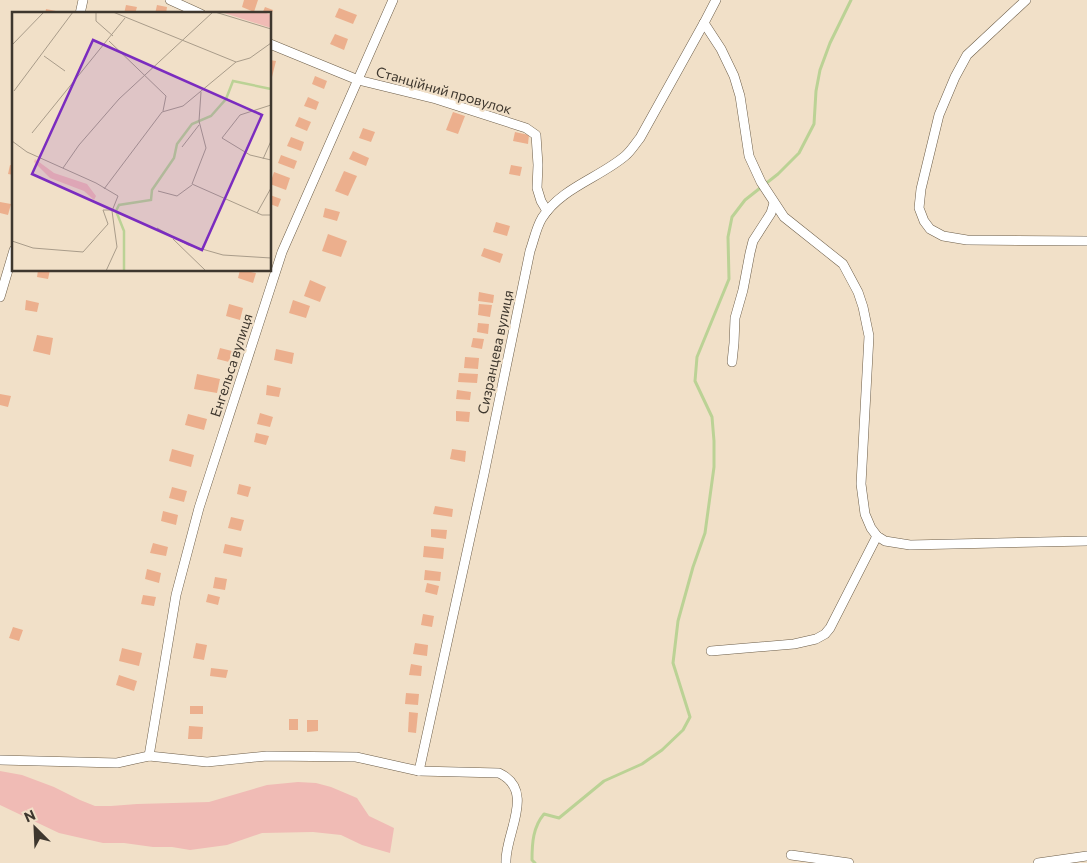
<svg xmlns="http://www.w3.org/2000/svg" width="1087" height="863" viewBox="0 0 1087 863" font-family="Commissioner,sans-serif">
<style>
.green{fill:#f0bbb5}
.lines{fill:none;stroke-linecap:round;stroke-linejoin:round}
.stream{stroke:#bbd295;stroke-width:3}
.building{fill:#ecaf8d}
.minor-casing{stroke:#6c5d48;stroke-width:10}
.minor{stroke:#fff;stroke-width:9}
.labels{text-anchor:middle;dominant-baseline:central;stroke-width:4.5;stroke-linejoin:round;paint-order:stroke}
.street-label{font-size:14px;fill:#3e372e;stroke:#f1e0c8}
.inset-river{fill:none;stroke:#bbd295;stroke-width:2.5}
.inset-road{fill:none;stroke:#a99c8a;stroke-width:1}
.view{fill:#7b2cbf;fill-opacity:0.15;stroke:#7b2cbf;stroke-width:2.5}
.inset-edge{fill:none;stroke:#3e372e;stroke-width:2.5}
</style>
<rect width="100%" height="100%" fill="#f1e0c8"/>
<path class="green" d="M0,771L22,775L54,787L80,800L95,806H111L137,804L209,802L267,785L298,782L316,783L331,787L357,798L369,816L394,828L390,853L362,845L341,835L313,832L262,833L227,845L190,850L172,847H153L124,843H103L59,833L0,805Z"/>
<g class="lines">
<path class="stream" d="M535,863L532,860C532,843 533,827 544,814L559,818L604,781L642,764L662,750L683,730L690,717L673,663L678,621L693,567L705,533L714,467V441L712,417L695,381L697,357L729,279L728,237L732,217L745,200L778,174L799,153L814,124L816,91L820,70L830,43L851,0"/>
</g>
<g class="building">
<path d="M244,0H258L254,12L242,7Z"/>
<path d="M126,5L137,7L135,14H124Z"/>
<path d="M157,5L167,7L166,14H155Z"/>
<path d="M265,7L273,10L270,17V14H262Z"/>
<path d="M339,8L357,15L353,24L335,17Z"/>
<path d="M46,9L61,12L60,14H45Z"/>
<path d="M335,34L348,39L344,50L330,44Z"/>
<path d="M270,60L276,61L272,77L270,76Z"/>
<path d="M315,76L327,81L324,89L312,84Z"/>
<path d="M308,97L319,102L316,110L304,106Z"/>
<path d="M453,112L465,116L458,134L446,130Z"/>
<path d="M299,117L311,122L307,131L295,126Z"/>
<path d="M363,128L375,132L371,142L359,138Z"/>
<path d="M515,132L529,135L528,144L513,141Z"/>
<path d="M291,137L304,142L301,151L287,146Z"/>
<path d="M353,151L369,158L366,166L349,159Z"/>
<path d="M281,155L297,161L294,169L278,163Z"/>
<path d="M10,165L14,166V175L8,174Z"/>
<path d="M511,165L522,167L520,176L509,174Z"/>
<path d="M344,171L357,176L348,196L335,191Z"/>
<path d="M274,172L290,178L286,190L270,184Z"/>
<path d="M270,195L281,199L278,207L270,204Z"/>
<path d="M0,202L11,204L8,215L0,213Z"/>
<path d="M325,208L340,212L337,221L323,217Z"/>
<path d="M496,222L510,226L507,236L493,232Z"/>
<path d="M328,234L347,241L341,257L322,251Z"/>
<path d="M484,248L503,254L500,263L481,256Z"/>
<path d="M38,270H50L48,279L37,277Z"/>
<path d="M240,270L256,273L253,283L238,278Z"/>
<path d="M310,280L326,287L320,302L304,296Z"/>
<path d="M479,292L494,295L493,303L478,301Z"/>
<path d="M26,300L39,303L37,312L25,310Z"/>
<path d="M293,300L310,306L306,318L289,313Z"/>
<path d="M229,304L243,308L240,320L226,316Z"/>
<path d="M479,304L492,305L490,317L478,315Z"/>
<path d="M478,323L489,324L488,334L477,332Z"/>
<path d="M37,335L53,338L50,355L33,351Z"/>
<path d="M473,338L484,339L482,349L471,347Z"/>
<path d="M220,348L232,351L229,362L217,359Z"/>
<path d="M276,349L294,353L292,364L274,360Z"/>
<path d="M465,357L479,358L478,369L464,368Z"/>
<path d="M459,373L478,374L477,383L458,382Z"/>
<path d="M197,374L220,379L217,393L194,389Z"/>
<path d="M267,385L281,388L279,397L266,395Z"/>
<path d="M457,390L471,392L470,400L456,399Z"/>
<path d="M0,394L11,396L8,407L0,405Z"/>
<path d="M456,411L470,412L469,422L456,421Z"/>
<path d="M260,413L273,417L270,427L257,424Z"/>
<path d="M188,414L207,419L204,430L185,425Z"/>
<path d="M256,433L269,436L266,445L254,442Z"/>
<path d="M172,449L194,455L191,467L169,461Z"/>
<path d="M452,449L466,451L465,462L450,459Z"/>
<path d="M239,484L251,487L248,497L237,494Z"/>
<path d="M172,487L187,491L184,502L169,498Z"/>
<path d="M435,506L453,509L452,517L433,514Z"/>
<path d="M163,511L178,515L176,525L161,521Z"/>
<path d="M231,517L244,520L241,531L228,528Z"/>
<path d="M431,529L447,530L446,539L431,537Z"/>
<path d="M153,543L168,547L166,556L150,553Z"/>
<path d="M225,544L243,548L241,557L223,553Z"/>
<path d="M424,546L444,548L443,559L423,557Z"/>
<path d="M147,569L161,573L159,583L145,579Z"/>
<path d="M425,570L441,572L440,581L424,580Z"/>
<path d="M215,577L227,579L225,590L213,588Z"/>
<path d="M427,583L439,586L437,595L425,592Z"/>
<path d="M208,594L220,597L218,605L206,602Z"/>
<path d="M143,595L156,597L154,606L141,604Z"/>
<path d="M423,614L434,616L432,627L421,625Z"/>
<path d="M13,627L23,630L19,641L9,638Z"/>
<path d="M196,643L207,645L204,660L193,658Z"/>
<path d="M415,643L428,645L427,656L413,654Z"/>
<path d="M122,648L142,653L139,666L119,661Z"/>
<path d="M411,664L422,666L421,676L409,675Z"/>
<path d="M211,668L228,670L226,678L210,676Z"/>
<path d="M119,675L137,681L134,691L116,685Z"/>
<path d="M406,693L419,694L418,705L405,704Z"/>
<rect x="190" y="706" width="13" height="8"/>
<path d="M409,712L418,713L416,733L408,732Z"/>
<rect x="289" y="719" width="9" height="11"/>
<path d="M307,720H318V731L307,732Z"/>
<path d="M189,726L203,727L202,739H188Z"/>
</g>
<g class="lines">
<g class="minor-casing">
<g id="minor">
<path d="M170,0L201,14"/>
<path d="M1026,0L967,55L955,77L939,115L921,189L919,208L924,221L930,229L943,236L967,240L1087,241"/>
<path d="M80,14L83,0"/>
<path d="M704,23L721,49L734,76L740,96L749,156L761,182L784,217L843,264L858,292L863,307L869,336L861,484L865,514L871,528L877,536L885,541L910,545L1087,541"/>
<path d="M270,44L358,80L436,99L526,128L536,135L538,165L537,188L541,201L547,211"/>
<path d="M0,297L14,250"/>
<path d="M732,362L734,343L735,318L743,290L750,253L753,241L771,213L774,203"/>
<path d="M711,651L794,644L816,639L825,634L830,628L877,536"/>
<path d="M149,756L176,595L199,508L282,252L393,0"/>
<path d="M0,760L117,763L149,756L207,762L267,756L356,757L419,771L499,773C537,791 504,835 506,863"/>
<path d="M419,771L484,474L530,251C534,240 536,228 542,218C561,188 599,178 625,156C631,151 635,144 640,138L704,23L716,0"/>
<path d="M791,855L849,863"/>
<path d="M1038,863L1087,856"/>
</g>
</g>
<use href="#minor" class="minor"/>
</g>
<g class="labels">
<g class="street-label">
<text transform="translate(444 90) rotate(16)">Станційний провулок</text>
<text transform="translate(495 352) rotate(-78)">Сизранцева вулиця</text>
<text transform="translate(231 365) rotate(-72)">Енгельса вулиця</text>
</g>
</g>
<g transform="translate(12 12)">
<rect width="259" height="259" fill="#f1e0c8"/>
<path d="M209,0H252L259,3V16ZM23,147L42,161L75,172L84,184L82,188L72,179L38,166L22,150Z" fill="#f0bbb5"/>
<path class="inset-river" d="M112,259V219L104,199L107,193L139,188L140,178L162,146L165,132L180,112L199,104L214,87L221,69L259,77"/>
<path class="inset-road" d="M84,0V9L101,24M101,0L224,50L238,46L259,31M203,0L259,17M97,29L154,84L151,99M0,33L32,0M32,44L53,59M2,79L61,0M189,80L187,109L194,136L180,172L250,203H259M259,93L228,103L210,126L238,143L259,148M20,121L113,6M0,129L15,140L84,171L106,184L100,199L105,235L94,259M170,135L187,113M251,147L259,129M51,156L67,133L107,87L201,0M92,177L150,100L171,94L224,50M146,179L165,184L180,173M245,201L259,176M145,216L176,233L211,243L259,246M161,227L194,259M0,229L21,236L71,240L96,212L91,198H100"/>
<path class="view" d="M81,28L250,103L190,238L20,162Z"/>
<rect width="259" height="259" class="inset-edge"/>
</g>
<g transform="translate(35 828) rotate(336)" stroke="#f1e0c8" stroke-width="4" paint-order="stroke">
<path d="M0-4L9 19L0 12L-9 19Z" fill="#3e372e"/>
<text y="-8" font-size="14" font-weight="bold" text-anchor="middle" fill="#3e372e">N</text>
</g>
</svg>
